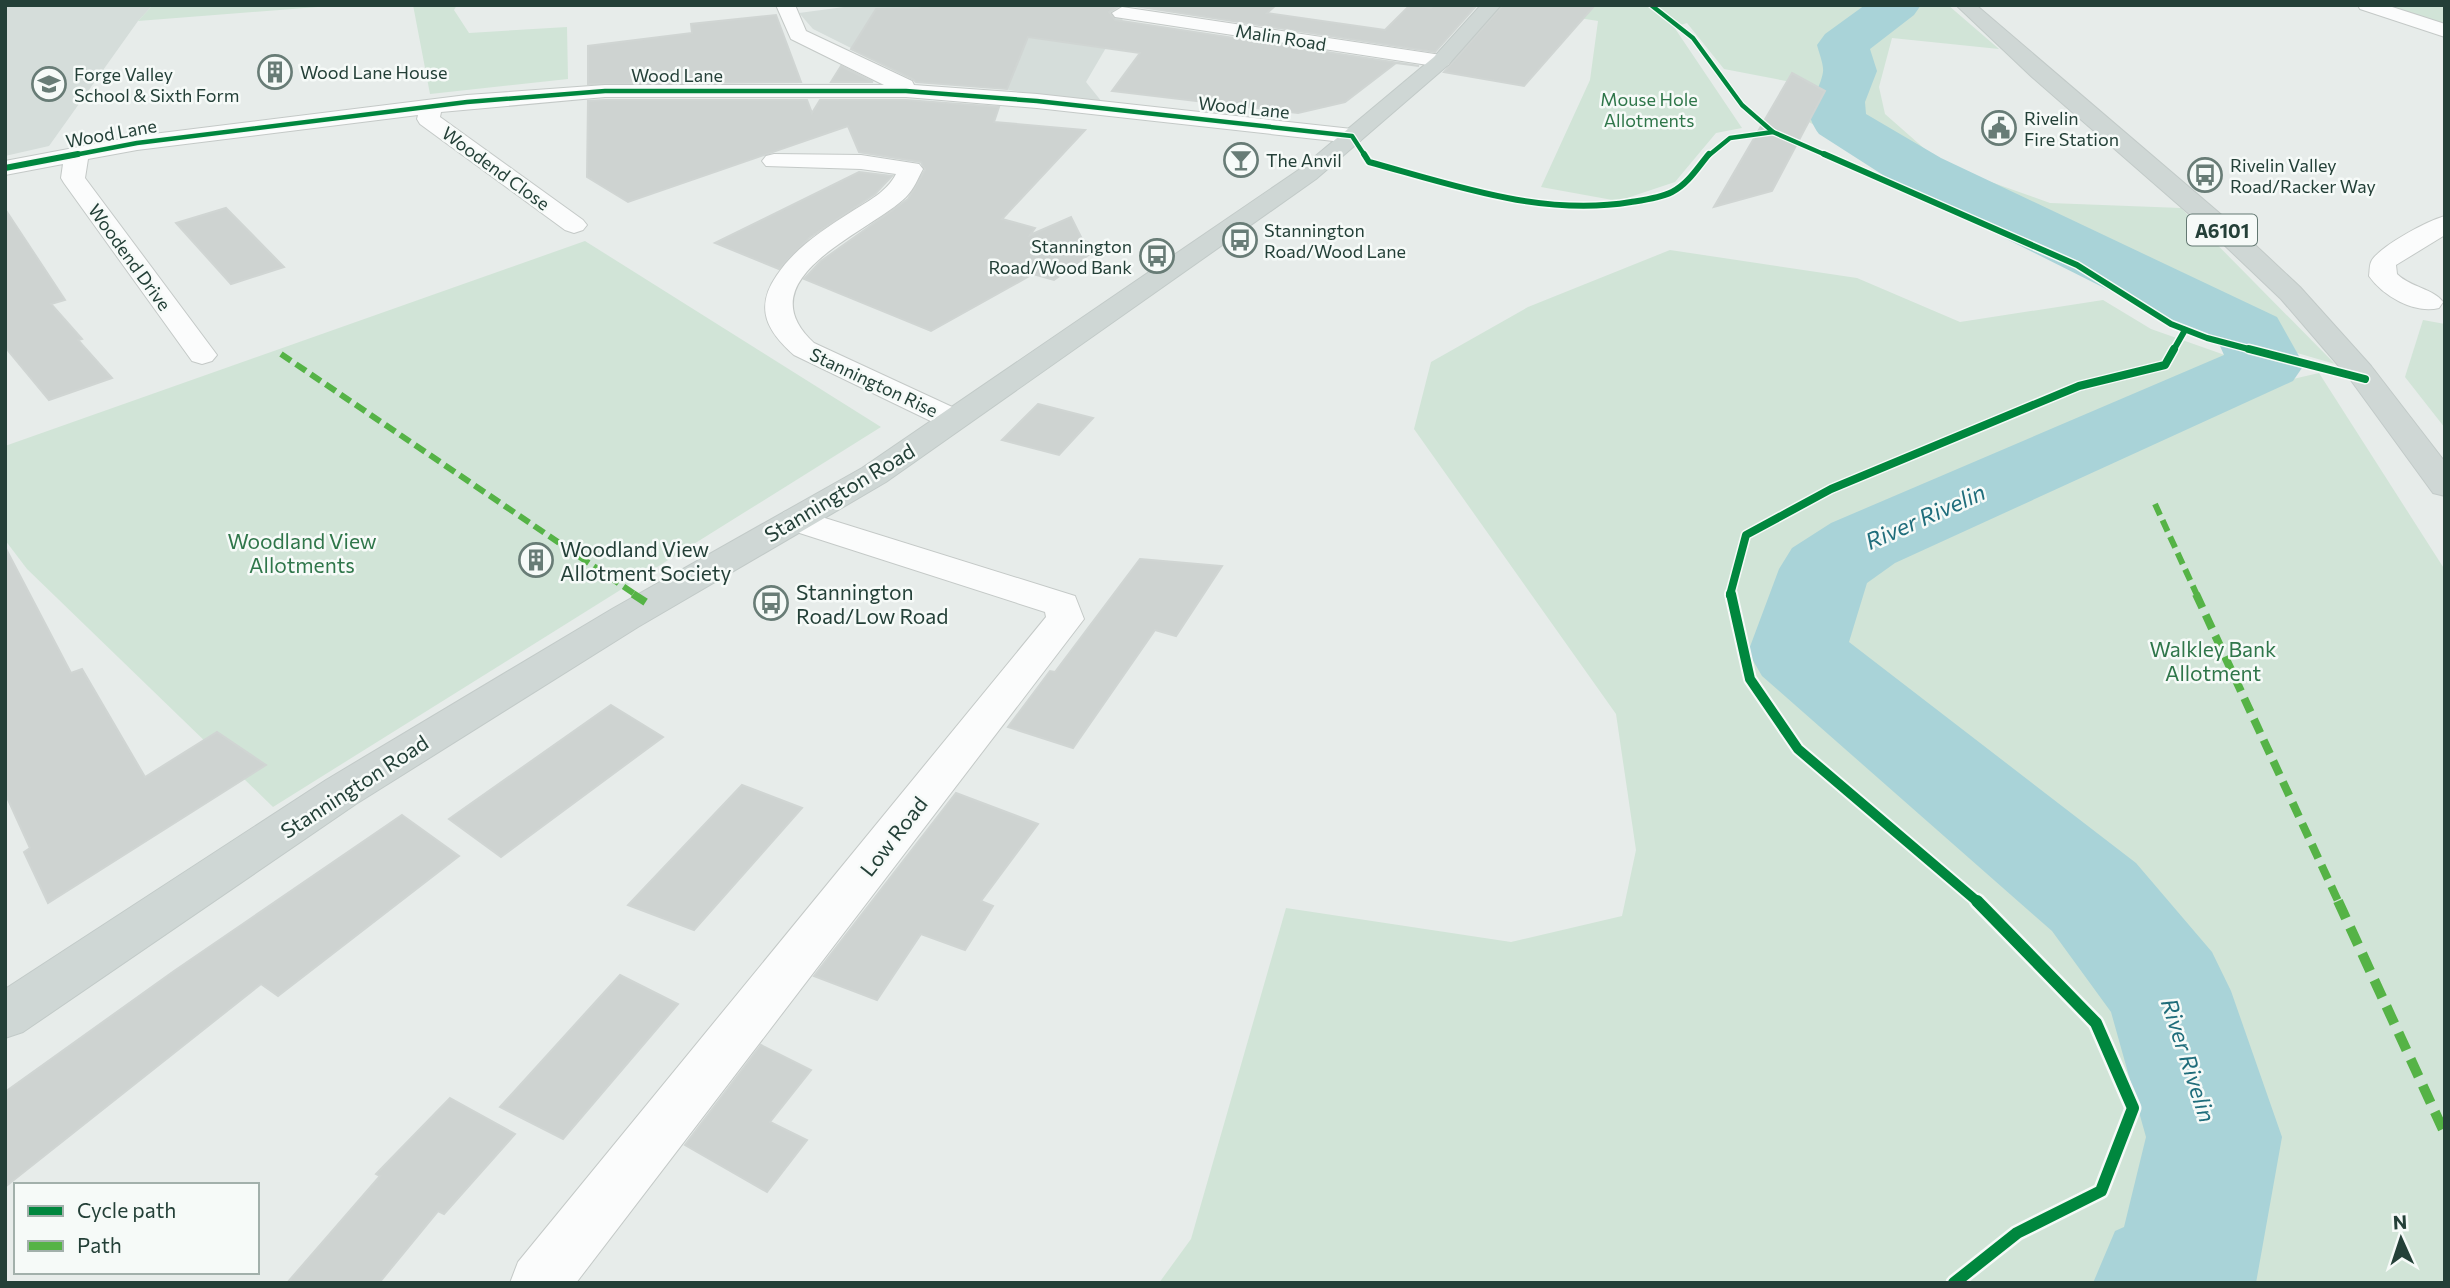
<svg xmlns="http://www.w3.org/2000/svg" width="2450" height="1288" viewBox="0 0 2450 1288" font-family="Commissioner,sans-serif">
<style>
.built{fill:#d5ddda}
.green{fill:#d1e4d7}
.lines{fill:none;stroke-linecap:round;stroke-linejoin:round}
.river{fill:#a9d3d8;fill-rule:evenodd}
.building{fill:#ced3d1;stroke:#d0d5d3;stroke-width:2}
.minor-casing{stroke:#c4c9c7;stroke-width:2}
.major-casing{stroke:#c2cac8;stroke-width:2}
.minor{fill:#fbfcfc;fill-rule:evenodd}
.major{fill:#cfd7d5;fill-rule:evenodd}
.quiet-far2{stroke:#55b346;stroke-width:6;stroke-dasharray:12 6;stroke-linecap:butt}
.quiet-far1{stroke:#55b346;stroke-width:8;stroke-dasharray:15 8;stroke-linecap:butt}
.quiet{stroke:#55b346;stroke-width:10;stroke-dasharray:19 10;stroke-linecap:butt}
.cycleway-far4-casing{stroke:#f6faf8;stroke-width:7}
.cycleway-far3-casing{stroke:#f6faf8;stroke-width:9}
.cycleway-far2-casing{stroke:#f6faf8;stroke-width:11}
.cycleway-far1-casing{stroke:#f6faf8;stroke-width:14}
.cycleway-casing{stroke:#f6faf8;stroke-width:17}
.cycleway-far4{stroke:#00873e;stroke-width:4.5}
.cycleway-far3{stroke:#00873e;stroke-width:6}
.cycleway-far2{stroke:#00873e;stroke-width:8}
.cycleway-far1{stroke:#00873e;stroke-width:10}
.cycleway{stroke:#00873e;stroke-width:12}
.labels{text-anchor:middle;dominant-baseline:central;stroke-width:5;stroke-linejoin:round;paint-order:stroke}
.far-street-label{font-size:18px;fill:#244038;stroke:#f6faf8}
.far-poi-label{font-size:18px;fill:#244038;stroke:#f6faf8;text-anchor:start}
.far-park-label{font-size:18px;fill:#2f764a;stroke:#f6faf8}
.shield{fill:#f6faf8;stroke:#637872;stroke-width:2}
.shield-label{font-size:19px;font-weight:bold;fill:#244038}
.street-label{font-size:21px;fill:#244038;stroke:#f6faf8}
.park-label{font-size:21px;fill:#2f764a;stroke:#f6faf8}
.poi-label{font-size:21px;fill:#244038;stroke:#f6faf8;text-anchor:start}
.water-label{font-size:23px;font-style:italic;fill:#1f6d7b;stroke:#f6faf8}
</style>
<rect width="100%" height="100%" fill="#e7ecea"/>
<g class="built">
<path d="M5,5H153L138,21L49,146L5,156Z"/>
<path d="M859,5H1131L1086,82L1106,107L935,77L863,54L813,29L799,13Z"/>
</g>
<g class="green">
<path d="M153,5H343L138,21Z"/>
<path d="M413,5H457L454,10L469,33L567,27L568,79L430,94Z"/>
<path d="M1517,5H1948L1999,49L1892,38L1879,87L1885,114L1943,165L2050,203L2181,208L2335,364L2204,326L2067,249L1890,165L1803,119L1807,85L1724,69L1687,23L1674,27L1742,128L1716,133L1675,182L1618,201L1541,187L1590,80L1598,21L1516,8Z"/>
<path d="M2384,5H2445V25Z"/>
<path d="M585,241L881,427L273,807L27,569L5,540V446Z"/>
<path d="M1670,250L1857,278L1960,322L2103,300L2151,329L2293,379L2319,373L2445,570V1283H1159L1191,1239L1286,908L1511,942L1622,916L1636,850L1616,714L1414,429L1431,362L1528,307Z"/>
<path d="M2423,320L2445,324V428L2405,377Z"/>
</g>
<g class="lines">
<path class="river" d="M1865,5H1921L1914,15L1870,49L1877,71L1865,102L1866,114L1941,158L2277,317L2304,365L2293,381L1895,563L1867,583L1849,642L2136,863L2212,952L2231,991L2282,1137L2256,1283H2093L2115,1231L2124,1227L2146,1137L2111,1012L2052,931L1762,676L1748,652L1779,569L1792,548L1831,523L2224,355L2220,346L1897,184L1819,134C1798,105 1818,100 1823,72C1824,65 1819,53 1817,45L1825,34Z"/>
</g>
<g class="building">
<path d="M922,5H1120L1109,12L1115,20L1419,66L1396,63L1345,102L1298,113L1112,91L1140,53L1028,37L1007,89L916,82L913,79L851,49L876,9L919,8Z"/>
<path d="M1128,5H1276L1267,13L1385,30L1410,5L1431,8L1434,5H1477L1435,52Z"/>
<path d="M1503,5H1595L1524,86L1444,72Z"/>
<path d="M776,15L801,82L588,84V46L692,33L691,24Z"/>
<path d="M841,66L873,82H831Z"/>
<path d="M1792,73L1825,91L1772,191L1714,207Z"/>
<path d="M605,100H807L812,113L820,100H906L999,107L994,122L1085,130L1002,219L1035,228L1030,235L1071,217L1083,241L1101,246L1054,280L1033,274L931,331L804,279L821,261L908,199L925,170L921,162L859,152L848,126L628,202L587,177L588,101Z"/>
<path d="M859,172L892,176L875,194L809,238L779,269L715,243Z"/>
<path d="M226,208L284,267L231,284L176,223Z"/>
<path d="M5,209L65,300L51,304L82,339L78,340L112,378L49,400L5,347Z"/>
<path d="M1038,404L1093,418L1059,455L1002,440Z"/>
<path d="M5,547L71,673L82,669L145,777L217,732L266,765L48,903L24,852L30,848L5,793Z"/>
<path d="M1140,559L1222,566L1176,636L1155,630L1073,748L1008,727L1050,671L1055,672Z"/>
<path d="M611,705L663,737L501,857L449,819Z"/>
<path d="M742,785L802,808L694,930L628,905Z"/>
<path d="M956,793L1038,824L981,901L993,906L965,950L921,934L877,1000L814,976Z"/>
<path d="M402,815L459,856L278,996L261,984L5,1187V1092L174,971Z"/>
<path d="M620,975L678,1004L563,1139L500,1107Z"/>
<path d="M761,1045L811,1070L770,1122L807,1140L767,1192L685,1145Z"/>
<path d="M450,1098L515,1134L444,1214L438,1211L379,1283H287L380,1176L376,1174Z"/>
</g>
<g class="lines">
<g class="minor-casing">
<g id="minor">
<path d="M776,5H795L806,31L912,81L914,85L1037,94L1352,129L1360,131L1363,136L1360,141L1352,143L1037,108L906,97H605L441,112L440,117L583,220L587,225L583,230L574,233L565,230L420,124L417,119L418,115L137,150L88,159L85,178L217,355L212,361L202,364L192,361L64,183L61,178L63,164L5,175V161L137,136L467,95L605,85H884L791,39Z"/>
<path d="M2358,5H2386L2445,24V37L2360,9Z"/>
<path d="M1122,7L1441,55L1448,57L1451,61L1448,65L1441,67L1115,17L1112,13Z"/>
<path d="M774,154L861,155L919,164L923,169C918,178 914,189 906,197C869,233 743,278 814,343L963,412L968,419L963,426L952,428L941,426L794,355C767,331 754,308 777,275C795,248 823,230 851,212C868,201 887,192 896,174L861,169L766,166L762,161L766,156Z"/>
<path d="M2445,216V235L2396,265L2397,274C2410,287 2434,289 2443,302L2439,308C2414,314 2383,296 2369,276C2370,270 2369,265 2372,260C2382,245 2427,221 2445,216Z"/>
<path d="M796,509L1075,596L1084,619L576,1283H510L518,1262L1046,617L1045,612L784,528L779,520L784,512Z"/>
</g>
</g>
<g class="major-casing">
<g id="major">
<path d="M1481,5H1501L1448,65L1316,179L886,482L638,627L356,804L23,1032L5,1038V989L326,780L612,609L862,468L1300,169L1434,57Z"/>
<path d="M1956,5H1976L2238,229L2300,287L2371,366L2445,462V496L2433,493L2350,379L2281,299L2219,240L2032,77Z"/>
</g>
</g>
<use href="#minor" class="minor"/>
<use href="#major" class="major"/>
<g class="quiet-far2">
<path d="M281,354L636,595"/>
<path d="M2155,504L2197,595"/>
</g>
<g class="quiet-far1">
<path d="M633,594L650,605"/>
<path d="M2196,594L2339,903"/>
</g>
<path class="quiet" d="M2338,901L2445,1134"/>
<g class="cycleway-far4-casing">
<g id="cycleway-far4">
<path d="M1651,5L1693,38L1742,105L1773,132L1828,156"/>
<path d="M69,156L137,143L467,102L605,91H906L1037,101L1352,136L1365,156"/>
<path d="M1708,156L1730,138L1773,132"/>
</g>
</g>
<g class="cycleway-far3-casing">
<g id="cycleway-far3">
<path d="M1364,154L1369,162C1453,185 1542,217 1631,202C1644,200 1660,198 1672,192C1688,184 1698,167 1709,154"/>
<path d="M1824,154L2077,265L2171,324L2207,338L2256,351"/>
<path d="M5,168L78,154"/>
<path d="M2173,351L2185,330"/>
</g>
</g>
<g class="cycleway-far2-casing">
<g id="cycleway-far2">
<path d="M2249,349L2365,379"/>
<path d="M1730,595L1746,535L1831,489L2079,386L2165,365L2174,349"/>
</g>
</g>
<g class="cycleway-far1-casing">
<path id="cycleway-far1" d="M1731,594L1750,679L1798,749L1979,903"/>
</g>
<g class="cycleway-casing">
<path id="cycleway" d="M1954,1283L2017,1233L2101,1191L2133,1108L2096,1023L1977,901"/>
</g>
<use href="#cycleway-far4" class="cycleway-far4"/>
<use href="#cycleway-far3" class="cycleway-far3"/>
<use href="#cycleway-far2" class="cycleway-far2"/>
<use href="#cycleway-far1" class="cycleway-far1"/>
<use href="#cycleway" class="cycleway"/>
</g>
<defs>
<g id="building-ring" transform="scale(1.75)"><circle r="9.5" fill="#f6faf8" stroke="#687c76" stroke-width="1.5"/><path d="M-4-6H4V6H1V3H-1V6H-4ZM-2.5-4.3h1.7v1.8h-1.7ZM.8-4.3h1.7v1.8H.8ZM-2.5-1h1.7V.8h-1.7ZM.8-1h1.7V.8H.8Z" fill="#687c76"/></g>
<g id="school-ring" transform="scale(1.75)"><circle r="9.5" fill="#f6faf8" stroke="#687c76" stroke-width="1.5"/><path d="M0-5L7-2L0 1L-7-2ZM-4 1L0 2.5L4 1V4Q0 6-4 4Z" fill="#687c76"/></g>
<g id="civic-ring" transform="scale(1.75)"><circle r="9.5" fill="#f6faf8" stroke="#687c76" stroke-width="1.5"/><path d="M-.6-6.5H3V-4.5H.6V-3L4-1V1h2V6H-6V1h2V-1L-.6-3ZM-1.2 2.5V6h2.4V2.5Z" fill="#687c76"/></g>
<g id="bar-ring" transform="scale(1.75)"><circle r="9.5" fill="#f6faf8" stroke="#687c76" stroke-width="1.5"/><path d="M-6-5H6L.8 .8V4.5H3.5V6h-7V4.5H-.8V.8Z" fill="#687c76"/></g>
<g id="bus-ring" transform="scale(1.75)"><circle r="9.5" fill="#f6faf8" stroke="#687c76" stroke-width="1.5"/><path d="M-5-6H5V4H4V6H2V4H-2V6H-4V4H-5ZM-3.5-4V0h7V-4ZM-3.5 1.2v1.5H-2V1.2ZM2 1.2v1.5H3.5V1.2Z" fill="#687c76"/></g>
</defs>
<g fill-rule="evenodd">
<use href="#building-ring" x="275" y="72"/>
<use href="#school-ring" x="49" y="84"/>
<use href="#civic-ring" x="1999" y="128"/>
<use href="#bar-ring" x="1241" y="160"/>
<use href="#bus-ring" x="2205" y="175"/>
<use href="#bus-ring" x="1240" y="240"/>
<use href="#bus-ring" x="1157" y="256"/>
<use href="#building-ring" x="536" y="560"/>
<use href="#bus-ring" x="771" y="603"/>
</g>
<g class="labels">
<g class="far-street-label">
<text transform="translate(1281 37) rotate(9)">Malin Road</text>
<text x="677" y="75">Wood Lane</text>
<text transform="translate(1244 107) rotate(6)">Wood Lane</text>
<text transform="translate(111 133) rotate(-10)">Wood Lane</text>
<text transform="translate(496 168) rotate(36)">Woodend Close</text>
<text transform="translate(130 257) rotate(54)">Woodend Drive</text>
<text transform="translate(874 382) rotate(25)">Stannington Rise</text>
</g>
<g class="far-poi-label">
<text x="300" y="72">Wood Lane House</text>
<text x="74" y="74">Forge Valley<tspan x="74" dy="21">School &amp; Sixth Form</tspan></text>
<text x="2024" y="118">Rivelin<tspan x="2024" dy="21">Fire Station</tspan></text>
<text x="1266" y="160">The Anvil</text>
<text x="2230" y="165">Rivelin Valley<tspan x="2230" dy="21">Road/Racker Way</tspan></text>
<text x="1264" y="230">Stannington<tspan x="1264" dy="21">Road/Wood Lane</tspan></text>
<text x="1132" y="246" text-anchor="end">Stannington<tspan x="1132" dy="21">Road/Wood Bank</tspan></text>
</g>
<g class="far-park-label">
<text x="1649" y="99">Mouse Hole<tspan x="1649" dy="21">Allotments</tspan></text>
</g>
<rect class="shield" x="2187" y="214.5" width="70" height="31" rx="5"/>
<g class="shield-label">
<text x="2222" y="230">A6101</text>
</g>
<g class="street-label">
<text transform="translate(839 492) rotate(-31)">Stannington Road</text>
<text transform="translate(354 786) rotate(-33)">Stannington Road</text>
<text transform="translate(893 836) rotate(-52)">Low Road</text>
</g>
<g class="park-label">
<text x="302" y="540">Woodland View<tspan x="302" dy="24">Allotments</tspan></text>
<text x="2213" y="648">Walkley Bank<tspan x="2213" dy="24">Allotment</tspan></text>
</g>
<g class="poi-label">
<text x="560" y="548">Woodland View<tspan x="560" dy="24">Allotment Society</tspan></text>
<text x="796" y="591">Stannington<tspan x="796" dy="24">Road/Low Road</tspan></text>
</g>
<g class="water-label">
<text transform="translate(1925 516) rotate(-24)">River Rivelin</text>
<text transform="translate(2189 1060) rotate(72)">River Rivelin</text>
</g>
</g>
<rect width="2450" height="1288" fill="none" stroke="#244038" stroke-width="14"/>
<rect x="14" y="1183" width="245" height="91" fill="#f6faf8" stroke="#a2b0ab" stroke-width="2"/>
<rect x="28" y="1206" width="35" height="10" fill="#00873e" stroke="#a2b0ab" stroke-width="2"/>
<text x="77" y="1218" font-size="21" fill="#244038">Cycle path</text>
<rect x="28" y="1241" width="35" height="10" fill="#55b346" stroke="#a2b0ab" stroke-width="2"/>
<text x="77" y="1253" font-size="21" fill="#244038">Path</text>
<g transform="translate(2401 1239) rotate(357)" stroke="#f6faf8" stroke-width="5" paint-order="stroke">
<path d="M0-5L12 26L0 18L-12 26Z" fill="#244038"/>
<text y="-10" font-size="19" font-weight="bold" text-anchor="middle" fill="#244038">N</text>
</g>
</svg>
